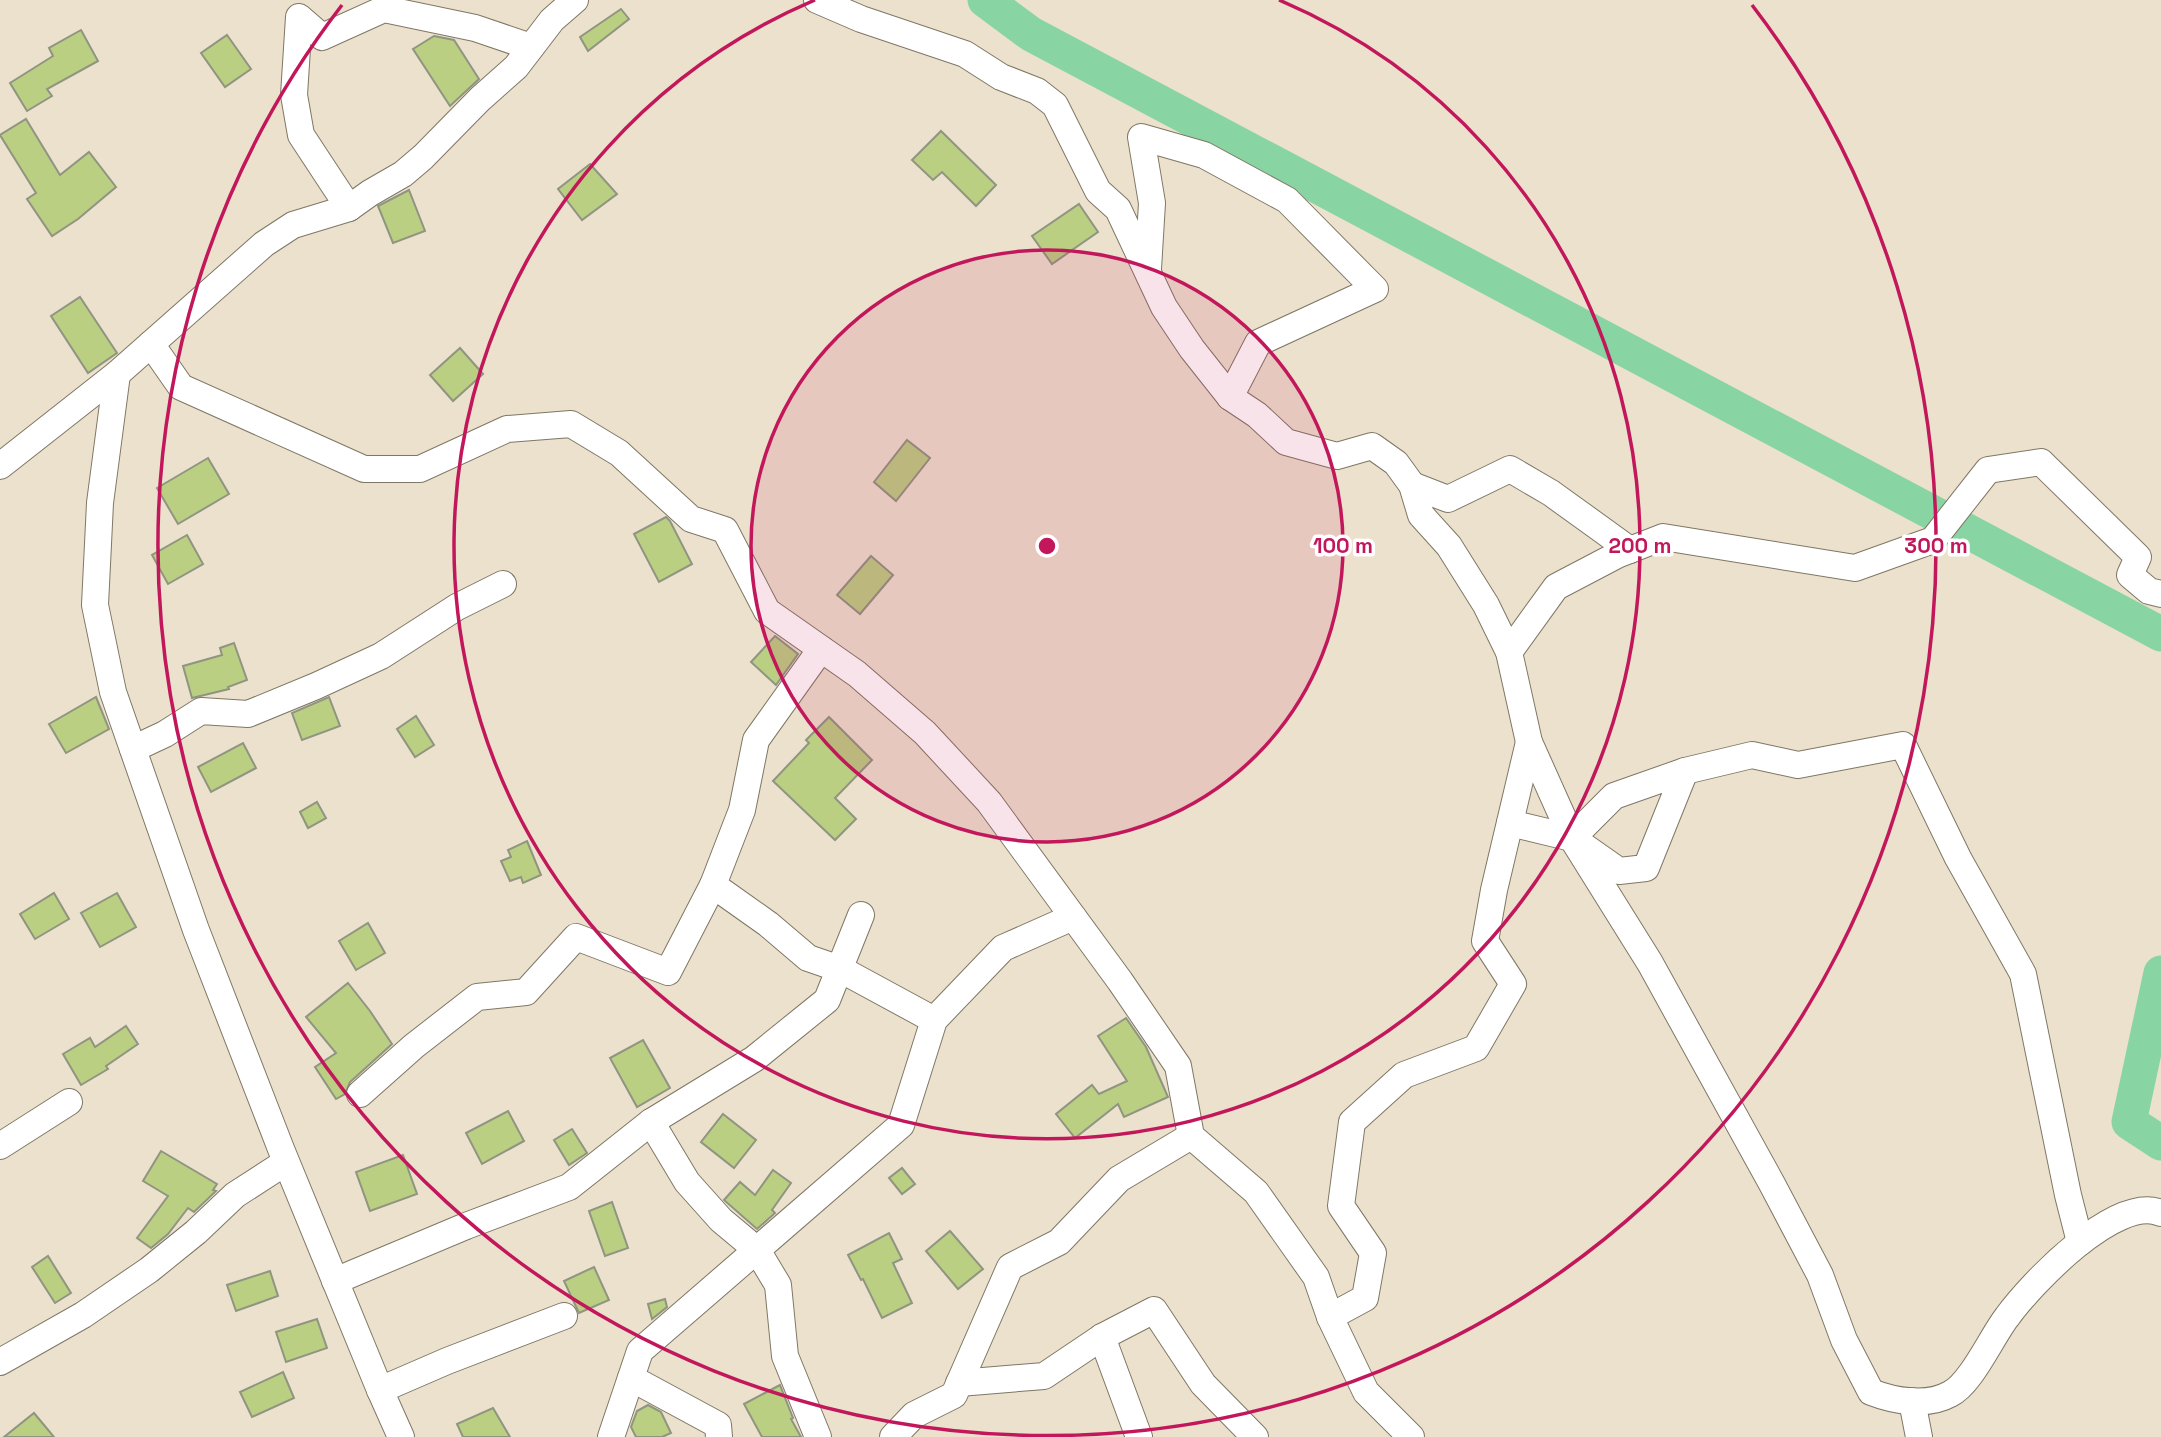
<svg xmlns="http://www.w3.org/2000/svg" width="2161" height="1437" viewBox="0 0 2161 1437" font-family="'Space Grotesk',sans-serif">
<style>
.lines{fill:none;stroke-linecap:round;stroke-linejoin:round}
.river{stroke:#88d5a3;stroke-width:35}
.building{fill:#bbcf82;stroke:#8f9581;stroke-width:2}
.minor-casing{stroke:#7f7765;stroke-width:28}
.minor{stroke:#fff;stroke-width:26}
.ring{fill:none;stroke:#c2185b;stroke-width:3.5}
.centre{fill:#c2185b;stroke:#fff;stroke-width:3.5}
.ring-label{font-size:21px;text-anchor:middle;font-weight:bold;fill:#c2185b;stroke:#fff;stroke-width:7;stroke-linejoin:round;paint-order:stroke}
</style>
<rect width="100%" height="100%" fill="#ebe1cd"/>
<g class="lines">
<g class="river">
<path d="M985,0L1031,34L2161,634"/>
<path d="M2161,973L2129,1122L2161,1143"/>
</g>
</g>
<g class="building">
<path d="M621,9L629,19L588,51L580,37Z"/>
<path d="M81,30L98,61L47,89L52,96L27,111L10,83L53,56L49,48Z"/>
<path d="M227,35L251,69L225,87L201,53Z"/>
<path d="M434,36L454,40L479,79L450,106L413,49Z"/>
<path d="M26,119L60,175L89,152L116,187L78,219L52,236L27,199L36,193L0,135Z"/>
<path d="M941,131L996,185L976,206L942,172L933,180L912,160Z"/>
<path d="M590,164L617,194L582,220L558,189Z"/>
<path d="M409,190L425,231L393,243L378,206Z"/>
<path d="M1079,204L1098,232L1052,264L1032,236Z"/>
<path d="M80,297L117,353L88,373L51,316Z"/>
<path d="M460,348L483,374L453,401L430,375Z"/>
<path d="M907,440L930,458L896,501L874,482Z"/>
<path d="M208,458L229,494L178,524L157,488Z"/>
<path d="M666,517L670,521L692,564L659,582L634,534Z"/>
<path d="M187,535L203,564L168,584L152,555Z"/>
<path d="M871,556L893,575L860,614L837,595Z"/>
<path d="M775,636L798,654L776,685L751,662Z"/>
<path d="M234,643L247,680L228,687L229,689L192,698L183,666L222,655L220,648Z"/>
<path d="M96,697L109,729L66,753L49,724Z"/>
<path d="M329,697L340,726L302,740L292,713Z"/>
<path d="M416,716L434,745L415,757L397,729Z"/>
<path d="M829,717L872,760L835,798L856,819L835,840L773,781L809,743L806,740Z"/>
<path d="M243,743L256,768L211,792L198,767Z"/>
<path d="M317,802L326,818L308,828L300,812Z"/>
<path d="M527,841L541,875L523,883L521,877L510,881L501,861L511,857L508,850Z"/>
<path d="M54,893L69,919L35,939L20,914Z"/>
<path d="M117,893L136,927L100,947L81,913Z"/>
<path d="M368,923L385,953L356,970L339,941Z"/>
<path d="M348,983L370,1011L392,1044L350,1082L345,1094L336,1099L315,1067L336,1053L306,1017Z"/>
<path d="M1126,1018L1146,1047L1168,1097L1124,1117L1118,1104L1075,1138L1056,1114L1092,1085L1099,1094L1127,1081L1098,1036Z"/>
<path d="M126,1026L138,1044L106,1066L108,1069L81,1085L63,1054L90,1038L95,1047Z"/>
<path d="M643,1040L670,1088L637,1107L610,1058Z"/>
<path d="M508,1111L524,1141L482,1164L466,1133Z"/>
<path d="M723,1114L756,1140L734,1168L701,1142Z"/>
<path d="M572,1129L587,1153L569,1165L554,1140Z"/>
<path d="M161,1151L217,1184L213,1190L216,1191L194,1212L188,1208L168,1234L151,1248L137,1238L168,1196L143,1181Z"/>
<path d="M403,1155L417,1194L370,1211L356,1172Z"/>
<path d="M902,1168L915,1184L902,1194L889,1178Z"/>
<path d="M773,1170L791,1183L772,1210L775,1213L757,1229L724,1200L740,1182L755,1195Z"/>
<path d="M612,1202L628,1248L605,1256L589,1211Z"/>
<path d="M950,1231L983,1269L958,1289L926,1251Z"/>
<path d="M889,1233L902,1259L893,1263L912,1303L882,1318L863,1279L861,1280L848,1255Z"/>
<path d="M48,1256L71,1293L55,1303L32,1267Z"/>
<path d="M594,1267L609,1300L579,1313L564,1281Z"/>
<path d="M270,1271L278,1296L236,1311L227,1285Z"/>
<path d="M665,1299L667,1307L652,1319L648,1304Z"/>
<path d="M317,1319L327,1348L286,1362L276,1332Z"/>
<path d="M283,1372L294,1398L252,1417L240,1392Z"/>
<path d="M780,1385L793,1418L791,1419L801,1437H762L744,1404Z"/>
<path d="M648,1405L661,1412L671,1433L662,1437H636L631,1427L637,1411Z"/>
<path d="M493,1408L510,1437H463L457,1424Z"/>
<path d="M34,1413L54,1437H4Z"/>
</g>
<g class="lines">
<g class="minor-casing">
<g id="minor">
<path d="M817,0L861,19L965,54L1001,77L1037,91L1055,105L1098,191L1118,209L1164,307L1192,349L1230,397L1257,415L1286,442L1337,456L1372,446L1396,463L1412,485L1421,515L1449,546L1486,605L1509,652L1529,742L1572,838L1650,963L1772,1184L1820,1275L1844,1340L1871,1392C1894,1401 1927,1407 1950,1394C1971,1384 1992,1336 2007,1317C2031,1284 2116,1194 2161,1213"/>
<path d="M349,208L301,135L294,95L299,17L322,37L384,9L475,28L531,47"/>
<path d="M1148,269L1152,203L1141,137L1204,155L1287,200L1375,289L1258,343L1230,397"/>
<path d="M151,344L181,387L364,469H420L507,429L571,424L619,453L691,519L725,530L767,611L857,674L925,733L989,802L1120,981L1178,1066L1191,1136L1256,1192L1316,1277L1330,1317L1366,1392L1411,1437"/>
<path d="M117,374L100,503L95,605L113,692L196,930L281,1149L380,1390L401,1437"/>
<path d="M0,466L117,374L264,244L293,225L349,208L370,193L403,174L423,157L480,99L516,67L552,20L575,0"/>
<path d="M1412,485L1448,499L1510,469L1551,493L1630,550"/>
<path d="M821,649L756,740L742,810L713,885L768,924L808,958L840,969L934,1020"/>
<path d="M1509,652L1556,587L1617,555L1663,537L1855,568L1933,540L1988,470L2041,462L2138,557L2130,575L2149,591L2161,594"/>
<path d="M133,749L165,734L201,711L248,714L316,686L381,656L457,607L503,584"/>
<path d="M1685,771L1752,755L1798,765L1903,745L1958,858L2023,974L2068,1195L2080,1242"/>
<path d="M1510,823L1572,838L1619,871L1646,868L1685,771L1614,796L1572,838"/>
<path d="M360,1094L414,1046L477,997L526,992L576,937L668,972L713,885"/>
<path d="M651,1122L687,1182L721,1220L757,1250L778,1285L785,1356L818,1437"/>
<path d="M0,1146L69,1102"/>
<path d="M335,1281L466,1226L569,1187L651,1122L754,1059L827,1000L861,915"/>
<path d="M1330,1317L1365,1298L1373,1253L1341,1206L1352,1122L1404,1075L1476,1048L1513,984L1485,941L1494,890L1529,742"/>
<path d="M1102,1337L1139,1437"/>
<path d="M0,1362L83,1315L149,1270L196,1232L235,1195L286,1162"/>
<path d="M631,1378L718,1425L719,1437"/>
<path d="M959,1383L1044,1376L1102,1337L1154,1310L1203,1384L1255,1437"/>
<path d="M380,1390L447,1361L564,1316"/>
<path d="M1912,1401L1919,1437"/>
<path d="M611,1437L640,1351L901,1125L934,1020L1003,948L1073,917"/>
<path d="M893,1437L914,1415L954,1395L1010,1267L1059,1242L1119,1179L1191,1136"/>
</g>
</g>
<use href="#minor" class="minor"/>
</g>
<circle cx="1047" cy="546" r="296" fill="#c2185b" fill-opacity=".12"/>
<g class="ring">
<circle cx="1047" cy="546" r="296"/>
<path d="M1279 0A593 593 0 1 1 815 0"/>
<path d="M1752 5A889 889 0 1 1 342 5"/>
</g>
<circle cx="1047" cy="546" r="10" class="centre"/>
<g class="ring-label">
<text x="1343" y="553">100 m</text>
<text x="1640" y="553">200 m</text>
<text x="1936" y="553">300 m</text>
</g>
</svg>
